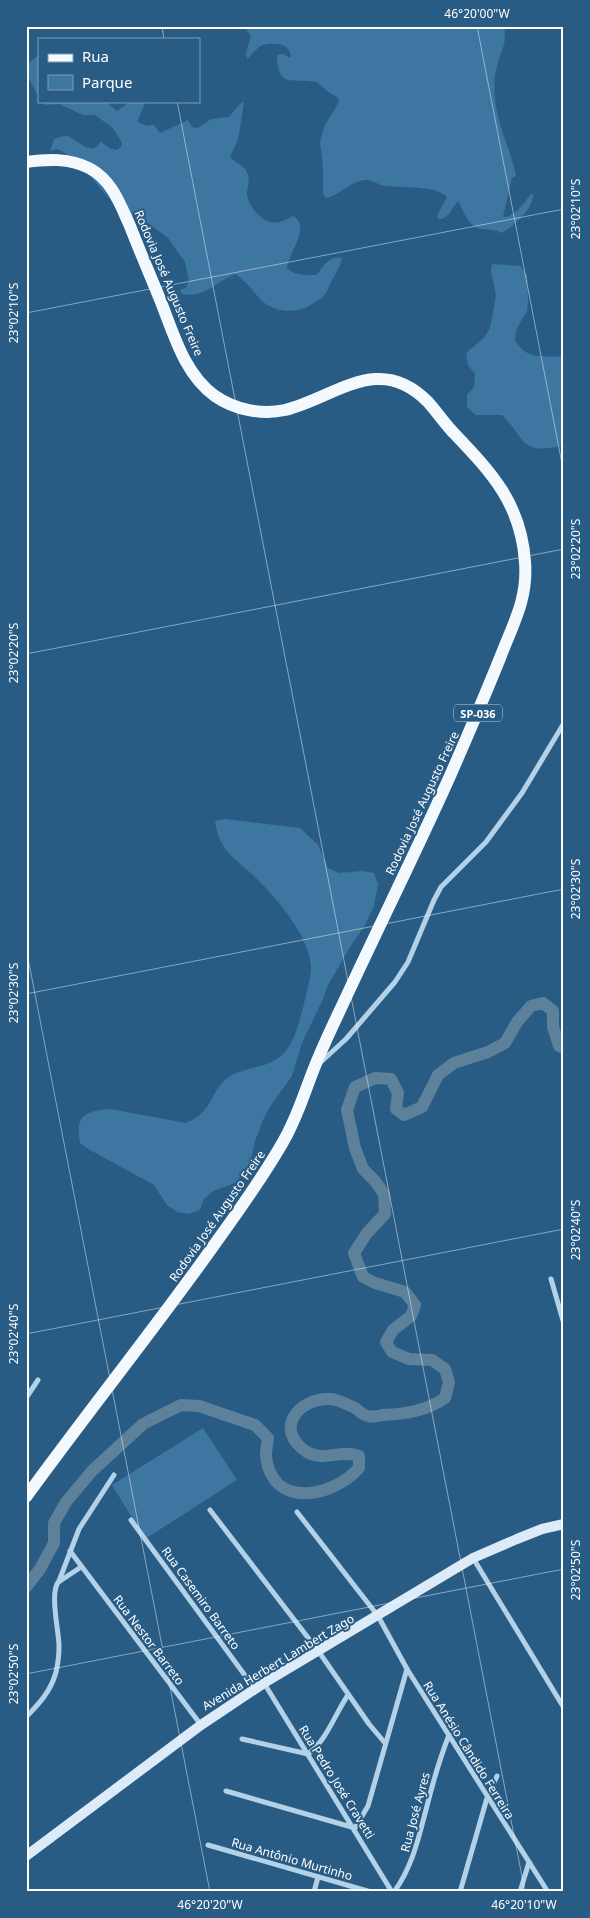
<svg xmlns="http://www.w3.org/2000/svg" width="590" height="1918" viewBox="0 0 590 1918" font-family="'Noto Sans',sans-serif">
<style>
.green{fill:#3d76a1}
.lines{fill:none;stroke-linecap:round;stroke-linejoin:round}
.river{stroke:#5d809b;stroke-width:12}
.street{stroke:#b3d1e7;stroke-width:5}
.secondary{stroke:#dcebf7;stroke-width:10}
.primary{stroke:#f4f9fe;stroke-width:12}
.ticks{fill:none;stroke:#fff;stroke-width:1;stroke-opacity:0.45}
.labels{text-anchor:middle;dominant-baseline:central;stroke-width:4;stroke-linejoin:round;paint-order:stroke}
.shield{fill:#295c85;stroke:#bfceda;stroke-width:1}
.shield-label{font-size:11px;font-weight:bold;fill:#fff}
.street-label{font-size:12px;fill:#fff;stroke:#295c85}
.neatline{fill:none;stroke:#fff;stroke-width:2}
.ticks-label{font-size:12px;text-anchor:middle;fill:#fff}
</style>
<rect width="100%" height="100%" fill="#295c85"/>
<g class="green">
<path d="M244,26H504C507,45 502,47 498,63C494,74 494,87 495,98C497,125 511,150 516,176L512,178L503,217C515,217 524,203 531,194H533C533,210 514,225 502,233C495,229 490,230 482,229C468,227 464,211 458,201L448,215L442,219H438V214L447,197C436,185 402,188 387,186C379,186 373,179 364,180C348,183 338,196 326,198L323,194V168L320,141L325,125L339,102L338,98L328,92L317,82C293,78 277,89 277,55L283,54L290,58L291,56C290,52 288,47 284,46C278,43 264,43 259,47C254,51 252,55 247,59L246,53L251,36Z"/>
<path d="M39,55V98L26,73V65Z"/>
<path d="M42,101H105L117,111L131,101H146L137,122L148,126L154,125L160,133L188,120L192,127L198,128L211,119L229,117L240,104L244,102L238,140L230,156C235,164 246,165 248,175C250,182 247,188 247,194C249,208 264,226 279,222C284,221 289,218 293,216C312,227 288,253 287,268C295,276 305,275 316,275C324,268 326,256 342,258C342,264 331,281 328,289C325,298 316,301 309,306C295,314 274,312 262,301C253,292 246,280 235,274C214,283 205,298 182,294L180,290L186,288L189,281L185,262L168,238L137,215L128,218L125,217L85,170L62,151L57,149L50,151L54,139C57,138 62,136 66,136C74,136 87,154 96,147C98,146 99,143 101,142L111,149L117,150L121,147L122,143L113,128L95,115H83L59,104L46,105Z"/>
<path d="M492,264L520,266L527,275L528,300L527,311L516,330L515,341C529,361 542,355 564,357V446C518,454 529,442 502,415H476L467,407V395L474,387L475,374L468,365L466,353L484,338L490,328L496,295L491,271Z"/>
<path d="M225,819L300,828L318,845L328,868L339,873L362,871L374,873L378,884L374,906L364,927L350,947L327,987L323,999L302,1043L292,1076L269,1108L264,1118L255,1141L250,1164L235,1183L213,1191L204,1199L200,1210L188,1214L177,1212L167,1205L154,1185L90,1150L80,1143C75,1115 85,1111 110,1109L186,1123C215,1112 209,1088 232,1075C247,1067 267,1068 281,1056C295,1044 299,1021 304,1004C306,993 310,982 311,970C312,938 275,896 253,875C232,856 219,850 215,821Z"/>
<path d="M203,1428L237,1480L145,1539L112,1485Z"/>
</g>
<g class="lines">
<path class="river" d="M26,1587L40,1569L54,1543V1523L66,1502L92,1471L143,1424L181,1405L199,1406L255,1425L268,1438C267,1444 266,1451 266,1457C273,1510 333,1497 359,1468V1456C342,1449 324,1462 307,1452C273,1430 298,1398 330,1399C337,1399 349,1405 355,1408C359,1411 364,1416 368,1416C373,1417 379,1416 383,1415C406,1414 426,1411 445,1398L449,1382L445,1369L432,1360L409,1359L392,1352L386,1342L393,1330L411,1316L415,1305L405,1292L375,1283L363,1277L354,1253L367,1233L385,1214L384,1194L375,1181L363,1169L355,1148L347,1110L355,1087L375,1078L391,1079L398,1093L396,1109L404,1115L422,1107L438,1075L454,1063L488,1052L505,1043L517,1022L531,1006L543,1003L553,1011V1027L559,1046L564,1048"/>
<g class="street">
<path d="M322,1061L346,1039L395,982L408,962L434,900L441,887L486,842L522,793L564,723"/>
<path d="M551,1279L564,1324"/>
<path d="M26,1398L38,1380"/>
<path d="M210,1510L319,1652L369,1724L385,1743"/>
<path d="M297,1512L378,1616L407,1669L548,1892"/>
<path d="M131,1520L255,1689"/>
<path d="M70,1551L201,1725"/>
<path d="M473,1558L564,1708"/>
<path d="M60,1581L81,1567"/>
<path d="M264,1683L392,1892"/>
<path d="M26,1717C39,1704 51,1691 56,1672C58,1664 59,1654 59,1646C59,1631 49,1592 59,1581L79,1529L114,1475"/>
<path d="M242,1739L308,1754C327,1740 335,1714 348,1695"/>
<path d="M226,1791L355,1828L368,1806L407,1669"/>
<path d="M208,1845L371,1892"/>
<path d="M314,1892L318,1877"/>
<path d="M394,1892C413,1866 419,1836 427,1806C433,1782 440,1758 449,1735"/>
<path d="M460,1892L487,1798L497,1776"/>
<path d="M520,1892L529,1862"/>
</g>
<path class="secondary" d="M26,1856L201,1725L264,1683L473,1558L517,1539L542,1529L564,1524"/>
<path class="primary" d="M26,162C48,159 69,158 89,168C112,180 120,204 130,226C140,252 151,277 161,302C174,335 185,375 215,396C235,410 262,415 285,410C336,397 379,352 428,402C436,411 443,421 451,430C490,471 521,502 525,562C528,599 513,624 500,658C484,698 467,737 450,776C415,854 377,930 341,1008C332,1027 323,1046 315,1066C304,1093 298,1116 283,1142C262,1179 237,1213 212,1248C152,1332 87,1413 26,1497"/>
</g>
<path class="ticks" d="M162,26L164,39M477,26L564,474M177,101L525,1892M26,313L564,209M26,654L564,549M26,948L210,1892M26,994L564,889M26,1334L564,1229M26,1674L564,1569"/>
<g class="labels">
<rect class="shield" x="454" y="704.5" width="48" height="17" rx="4"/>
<g class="shield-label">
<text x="478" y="713">SP-036</text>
</g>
<g class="street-label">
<text transform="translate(169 283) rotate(67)">Rodovia José Augusto Freire</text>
<text transform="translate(422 803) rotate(-65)">Rodovia José Augusto Freire</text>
<text transform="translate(217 1216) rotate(-55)">Rodovia José Augusto Freire</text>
<text transform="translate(201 1598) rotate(54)">Rua Casemiro Barreto</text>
<text transform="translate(149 1640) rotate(53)">Rua Nestor Barreto</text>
<text transform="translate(278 1662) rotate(-31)">Avenida Herbert Lambert Zago</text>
<text transform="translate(469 1750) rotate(58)">Rua Anésio Cândido Ferreira</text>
<text transform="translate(337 1782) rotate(58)">Rua Pedro José Cravetti</text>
<text transform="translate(415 1812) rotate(-75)">Rua José Ayres</text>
<text transform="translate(292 1859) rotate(16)">Rua Antônio Murtinho</text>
</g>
</g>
<rect width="590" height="1918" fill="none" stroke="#295c85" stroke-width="55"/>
<rect x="38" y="38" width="162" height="65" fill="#295c85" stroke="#7f9db6"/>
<rect x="48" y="54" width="25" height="8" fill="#f4f9fe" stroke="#7f9db6"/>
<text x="82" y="62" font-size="15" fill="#ffffff">Rua</text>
<rect x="48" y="75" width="25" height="15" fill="#3d76a1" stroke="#7f9db6"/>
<text x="82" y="88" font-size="15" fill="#ffffff">Parque</text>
<rect x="28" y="28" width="534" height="1862" class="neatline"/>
<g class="ticks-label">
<text x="477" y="18">46°20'00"W</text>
<text transform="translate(576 209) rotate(-90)" y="4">23°02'10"S</text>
<text transform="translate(14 313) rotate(-90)" y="4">23°02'10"S</text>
<text transform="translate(576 549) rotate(-90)" y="4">23°02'20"S</text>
<text transform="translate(14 653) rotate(-90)" y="4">23°02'20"S</text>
<text transform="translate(576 889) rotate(-90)" y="4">23°02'30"S</text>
<text transform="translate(14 993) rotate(-90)" y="4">23°02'30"S</text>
<text transform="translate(576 1230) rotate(-90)" y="4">23°02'40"S</text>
<text transform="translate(14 1334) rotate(-90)" y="4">23°02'40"S</text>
<text transform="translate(576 1570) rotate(-90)" y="4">23°02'50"S</text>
<text transform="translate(14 1674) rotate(-90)" y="4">23°02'50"S</text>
<text x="210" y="1909">46°20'20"W</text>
<text x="524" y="1909">46°20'10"W</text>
</g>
</svg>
